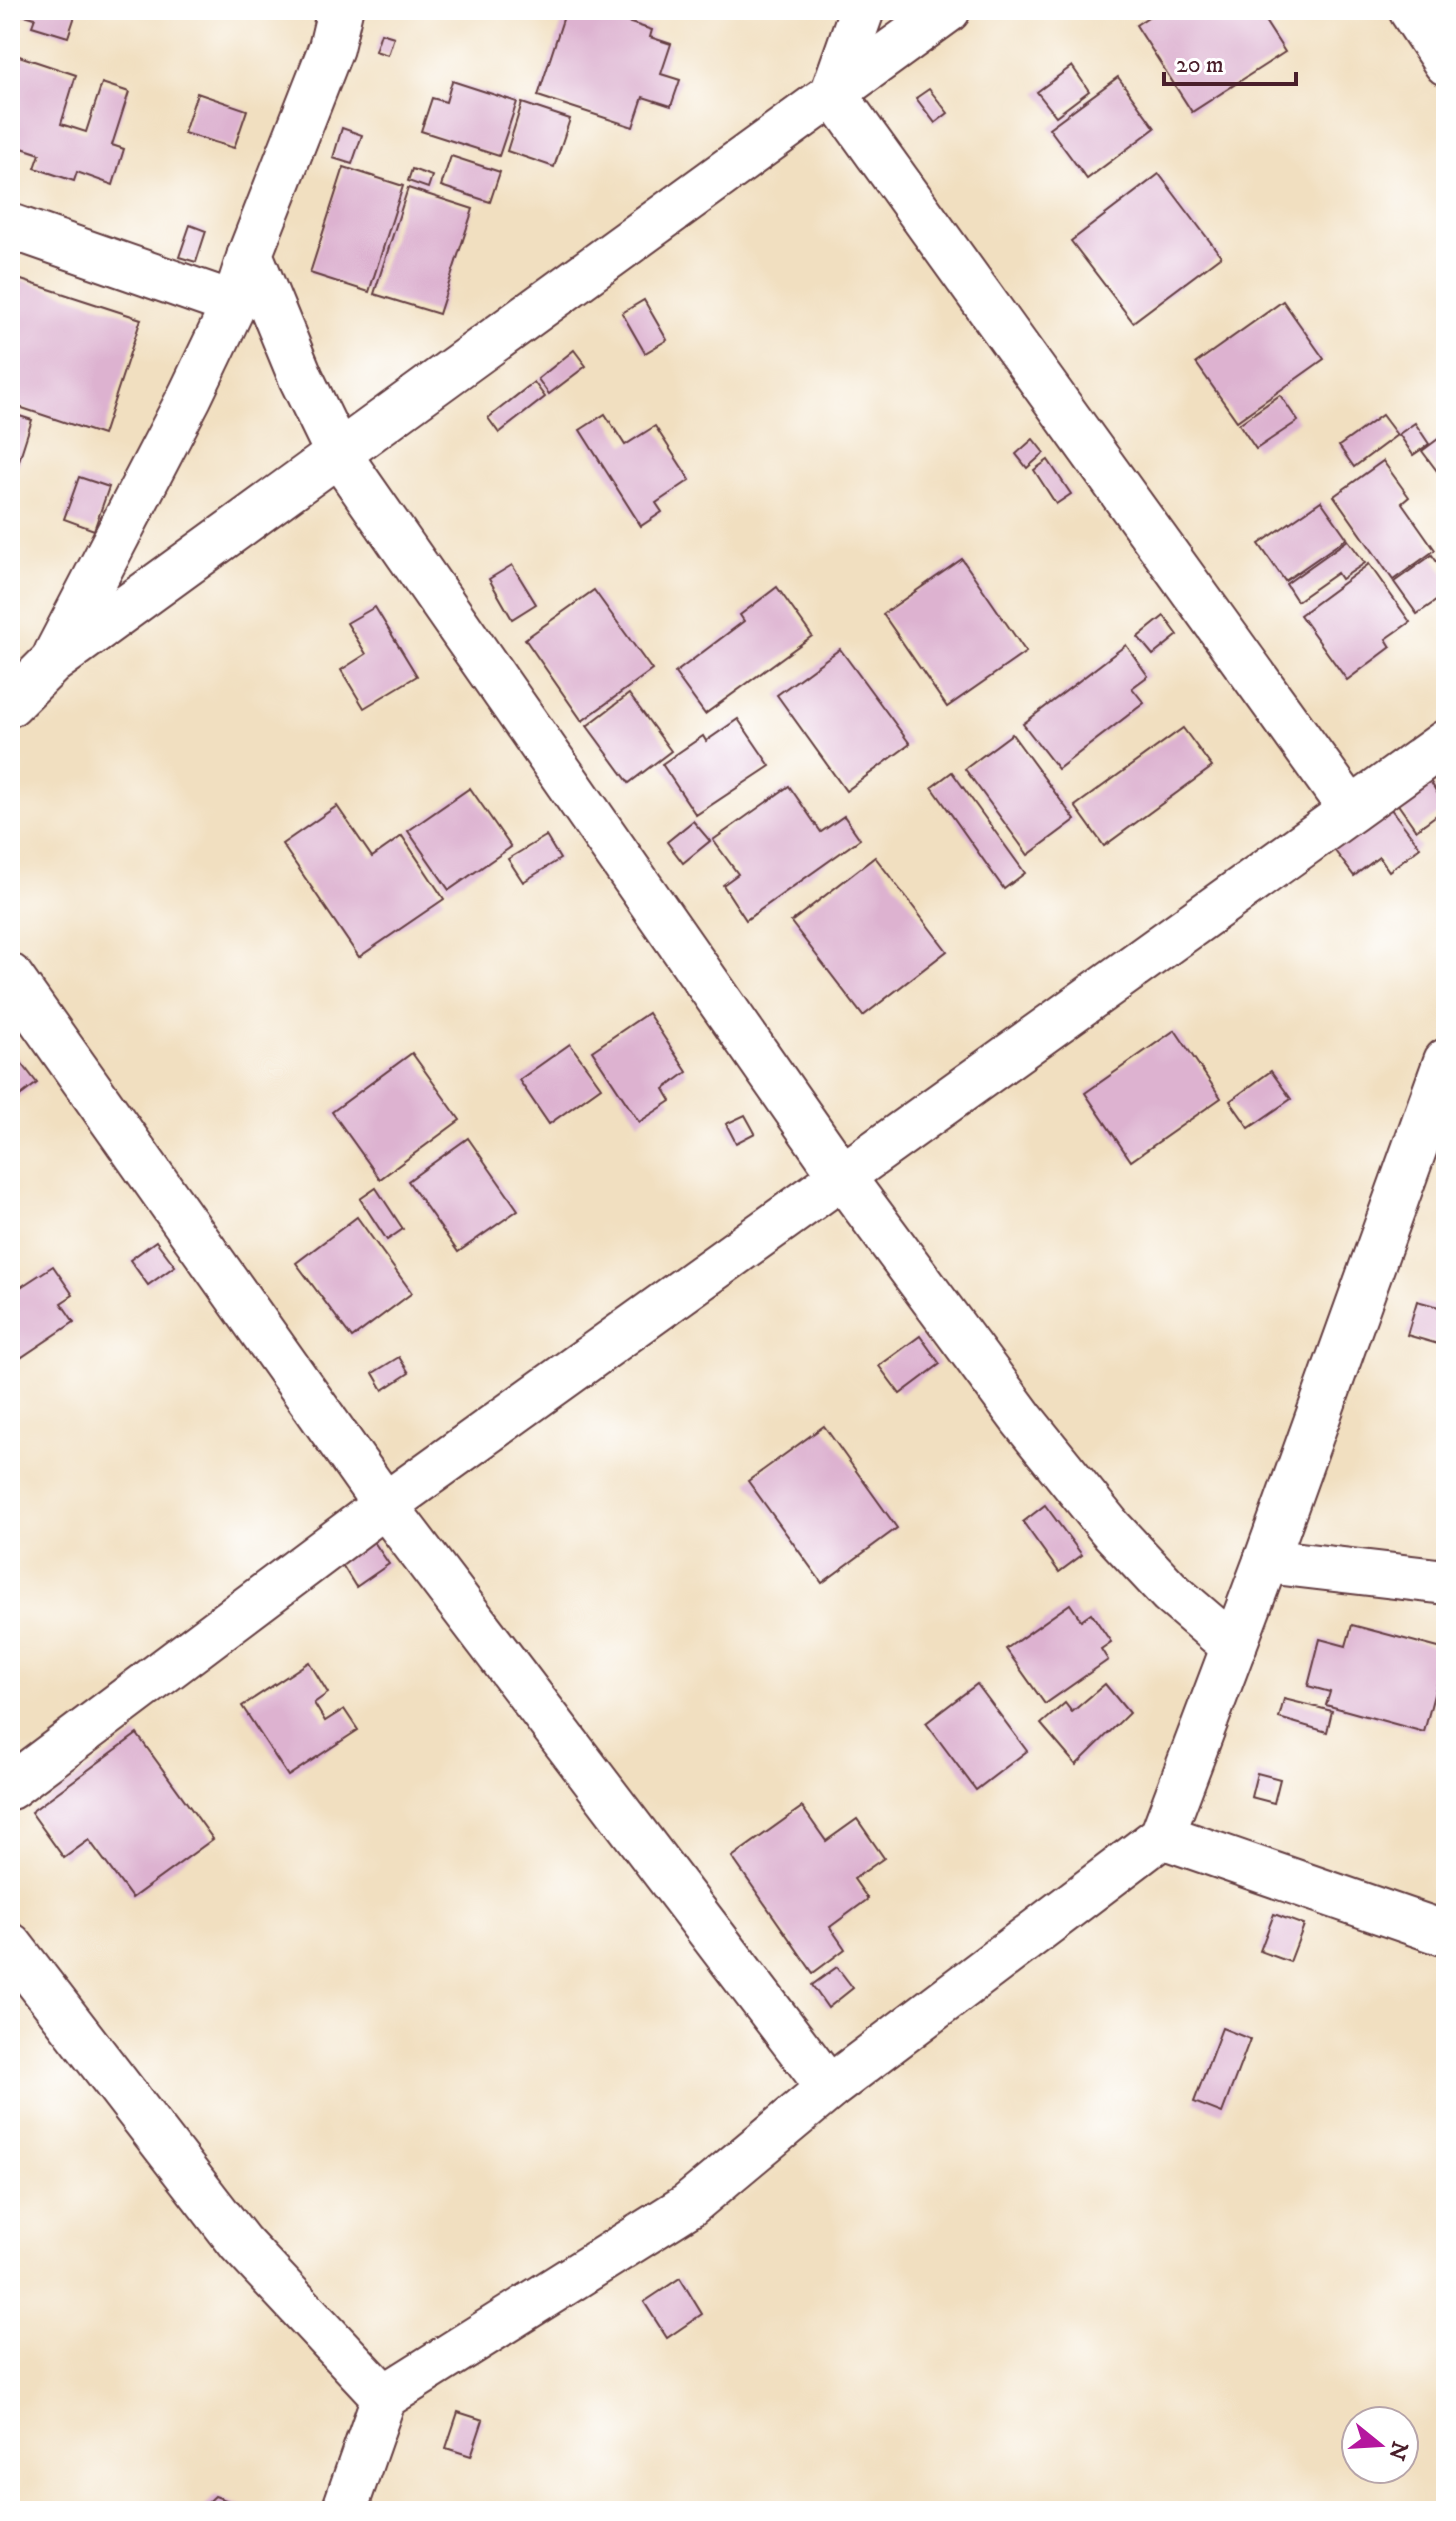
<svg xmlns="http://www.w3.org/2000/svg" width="1456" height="2521" viewBox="0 0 1456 2521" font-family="'IM FELL DW Pica',serif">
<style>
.building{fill:#ddb2d0}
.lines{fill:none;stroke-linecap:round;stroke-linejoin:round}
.minor-casing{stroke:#633c41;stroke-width:48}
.minor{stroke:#fff;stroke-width:44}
</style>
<rect width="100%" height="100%" fill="#fff"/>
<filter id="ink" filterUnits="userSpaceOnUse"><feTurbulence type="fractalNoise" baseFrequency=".0125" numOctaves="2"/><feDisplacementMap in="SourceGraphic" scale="16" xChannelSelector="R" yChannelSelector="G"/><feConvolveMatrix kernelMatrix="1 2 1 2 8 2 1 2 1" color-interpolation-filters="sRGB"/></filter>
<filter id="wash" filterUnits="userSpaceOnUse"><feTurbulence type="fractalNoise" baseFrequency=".006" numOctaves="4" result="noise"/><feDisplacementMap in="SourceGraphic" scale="32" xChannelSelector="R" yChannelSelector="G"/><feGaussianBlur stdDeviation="1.8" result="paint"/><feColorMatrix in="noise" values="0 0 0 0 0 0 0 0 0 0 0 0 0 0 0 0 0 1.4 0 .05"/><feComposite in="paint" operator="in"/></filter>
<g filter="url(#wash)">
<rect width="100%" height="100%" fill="#f1dfc0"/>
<g id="blocks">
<g class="building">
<path d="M77,10L68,37L32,26L35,18L11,11Z"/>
<path d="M566,10H591L652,30L650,37L671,44L661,74L680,80L671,106L643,97L633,127L538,96Z"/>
<path d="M1159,10H1258L1285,52L1192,112L1136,25Z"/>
<path d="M381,33L394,37L388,55L375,51Z"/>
<path d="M10,53L76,75L61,124L86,132L102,83L129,92L112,145L124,149L113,185L77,172L74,181L35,168L40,154L10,144Z"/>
<path d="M1072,66L1089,91L1056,116L1037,92Z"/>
<path d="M1118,77L1155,128L1087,179L1049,128Z"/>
<path d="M452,81L517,102L499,156L421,131L432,98L446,102Z"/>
<path d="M929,89L948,113L935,123L916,98Z"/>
<path d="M197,93L247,110L234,148L184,133Z"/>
<path d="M522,103L570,119L554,167L507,151Z"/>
<path d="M342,128L362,135L352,164L333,158Z"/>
<path d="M451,156L500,172L490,202L441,186Z"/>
<path d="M344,167L403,186L369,292L310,273Z"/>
<path d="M412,169L432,176L428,188L408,181Z"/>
<path d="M1159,174L1221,256L1133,322L1071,241Z"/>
<path d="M408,188L473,209L439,314L374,294Z"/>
<path d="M190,225L206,231L196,262L179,257Z"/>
<path d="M12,277L141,319L103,435L10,404Z"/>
<path d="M644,300L667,340L645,353L622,313Z"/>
<path d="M1283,301L1324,359L1237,421L1196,363Z"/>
<path d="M574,350L586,366L549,394L538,379Z"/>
<path d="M534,382L545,397L499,433L488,418Z"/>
<path d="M1280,395L1298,421L1256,449L1239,424Z"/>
<path d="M10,413L32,420L16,470L10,468Z"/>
<path d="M605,414L625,445L655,426L690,480L656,503L662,512L641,526L580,430Z"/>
<path d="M1382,415L1397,435L1354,467L1339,446Z"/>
<path d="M1415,423L1429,444L1413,455L1399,434Z"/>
<path d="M1446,433V483L1422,451Z"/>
<path d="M1033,439L1044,453L1027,468L1016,454Z"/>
<path d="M1048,460L1071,494L1056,504L1034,470Z"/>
<path d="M1383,461L1409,497L1402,503L1435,550L1393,580L1334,496Z"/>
<path d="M79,477L109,487L94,530L64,519Z"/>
<path d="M1321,501L1347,538L1285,581L1259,544Z"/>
<path d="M1348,540L1365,563L1341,579L1337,573L1297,601L1286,584Z"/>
<path d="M1432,555L1446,575V594L1417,614L1394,582Z"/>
<path d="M962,559L1026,652L947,707L883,614Z"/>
<path d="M1369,564L1410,622L1386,639L1391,647L1347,680L1300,615Z"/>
<path d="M512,565L536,604L512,619L489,579Z"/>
<path d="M777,587L812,636L705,714L675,673L744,621L740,615Z"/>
<path d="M594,590L652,670L582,721L525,639Z"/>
<path d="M375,607L417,676L364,708L341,670L366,654L347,623Z"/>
<path d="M1164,616L1178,635L1153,655L1138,637Z"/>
<path d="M1126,645L1148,676L1132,688L1144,703L1058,769L1023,724Z"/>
<path d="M840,649L910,744L846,791L777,695Z"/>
<path d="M629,694L671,751L629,783L587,726Z"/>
<path d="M738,719L770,766L696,815L662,764L703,736L706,741Z"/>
<path d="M1183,728L1212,767L1104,846L1075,806Z"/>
<path d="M1012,734L1075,820L1028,855L965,769Z"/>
<path d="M952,772L1025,873L1004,889L932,787Z"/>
<path d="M1429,779L1446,808L1416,830L1397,803Z"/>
<path d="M789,786L821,832L844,816L860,839L746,920L723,885L738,874L713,840Z"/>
<path d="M470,788L511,847L449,890L408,831Z"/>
<path d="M1387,804L1420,847L1389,871L1379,857L1354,876L1332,847Z"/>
<path d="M337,806L372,857L402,836L444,899L359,957L282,844Z"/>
<path d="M693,821L710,841L683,863L667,842Z"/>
<path d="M546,836L560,859L523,882L508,859Z"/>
<path d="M875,857L947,951L863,1016L791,922Z"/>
<path d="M648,1013L687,1072L664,1089L671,1101L639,1122L592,1051Z"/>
<path d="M1175,1030L1221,1098L1131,1161L1085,1093Z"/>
<path d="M570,1044L601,1087L549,1124L519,1080Z"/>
<path d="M10,1048L37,1083L17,1098L10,1089Z"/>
<path d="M412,1053L460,1120L380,1179L332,1112Z"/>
<path d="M1271,1071L1291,1099L1249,1128L1230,1101Z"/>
<path d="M745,1115L755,1133L736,1143L726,1124Z"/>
<path d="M468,1138L518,1210L458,1252L408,1181Z"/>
<path d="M376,1188L403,1229L387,1240L360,1199Z"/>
<path d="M357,1217L412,1293L352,1338L296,1263Z"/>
<path d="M156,1241L175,1266L148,1285L130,1260Z"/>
<path d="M53,1266L73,1295L61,1303L74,1322L10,1365V1294Z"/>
<path d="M1417,1301L1446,1309L1438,1344L1407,1335Z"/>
<path d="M920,1336L940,1364L900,1394L879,1366Z"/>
<path d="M399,1357L409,1373L383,1390L373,1373Z"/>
<path d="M824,1426L897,1528L822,1583L748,1481Z"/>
<path d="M1045,1505L1082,1555L1059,1572L1023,1522Z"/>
<path d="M370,1536L389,1564L356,1587L338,1558Z"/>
<path d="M1070,1604L1081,1620L1091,1613L1111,1642L1101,1649L1108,1660L1045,1704L1006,1649Z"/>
<path d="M1352,1625L1446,1650L1424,1732L1326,1705L1330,1692L1308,1686L1320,1639L1346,1646Z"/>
<path d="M309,1662L328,1693L314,1703L325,1721L344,1709L358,1730L288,1776L242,1706Z"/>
<path d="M977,1684L1027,1751L976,1790L926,1723Z"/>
<path d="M1105,1684L1129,1713L1076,1765L1041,1724L1065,1703L1072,1712Z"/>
<path d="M1284,1699L1332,1711L1327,1732L1279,1718Z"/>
<path d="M137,1734L213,1839L132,1898L89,1840L64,1858L31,1812Z"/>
<path d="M1257,1773L1280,1779L1274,1803L1251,1797Z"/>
<path d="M802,1807L826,1841L857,1819L884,1858L854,1879L868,1899L830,1927L845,1949L813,1973L732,1857Z"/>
<path d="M1274,1914L1304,1925L1290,1962L1260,1951Z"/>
<path d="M837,1967L853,1988L828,2008L812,1985Z"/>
<path d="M1222,2028L1250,2039L1222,2113L1194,2102Z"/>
<path d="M680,2278L702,2314L667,2338L644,2302Z"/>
<path d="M458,2412L483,2420L471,2456L446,2448Z"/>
<path d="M215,2496L245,2507L243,2511H199Z"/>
</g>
</g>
</g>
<g filter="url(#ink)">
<use href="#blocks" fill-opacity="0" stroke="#633c41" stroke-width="2"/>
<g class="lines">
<g class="minor-casing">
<g id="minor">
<path d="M340,10L331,48L250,254L301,378L337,452L842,1176L1022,1419L1110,1528L1170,1592L1234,1647"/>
<path d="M862,10L833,92L1351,810"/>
<path d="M1411,10L1446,63"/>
<path d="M10,226L234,304"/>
<path d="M56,654L190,396L234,304L250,254"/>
<path d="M10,704L52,662L948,10"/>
<path d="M10,976L385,1505L829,2088"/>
<path d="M1266,1561L1446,1582"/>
<path d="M10,1787L385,1505L1446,742"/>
<path d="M1162,1836L1446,1934"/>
<path d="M10,1945L240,2243L384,2397L689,2205L829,2088L1162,1836L1266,1561L1446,1061"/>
<path d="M344,2511L384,2397"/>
</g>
</g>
<use href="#minor" class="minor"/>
</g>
</g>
<rect width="1456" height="2521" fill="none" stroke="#fff" stroke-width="40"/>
<g transform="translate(1380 2445) rotate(108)"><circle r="38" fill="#ffffff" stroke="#b7a5aa" stroke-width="2"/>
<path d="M0-6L14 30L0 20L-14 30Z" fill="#b5179e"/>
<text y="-12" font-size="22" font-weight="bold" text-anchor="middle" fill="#4a1f2b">N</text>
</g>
<path d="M1164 72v12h132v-12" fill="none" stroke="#4a1f2b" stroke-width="4"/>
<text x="1176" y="72" font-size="24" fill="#4a1f2b" stroke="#ffffff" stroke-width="6" paint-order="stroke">20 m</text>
</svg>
